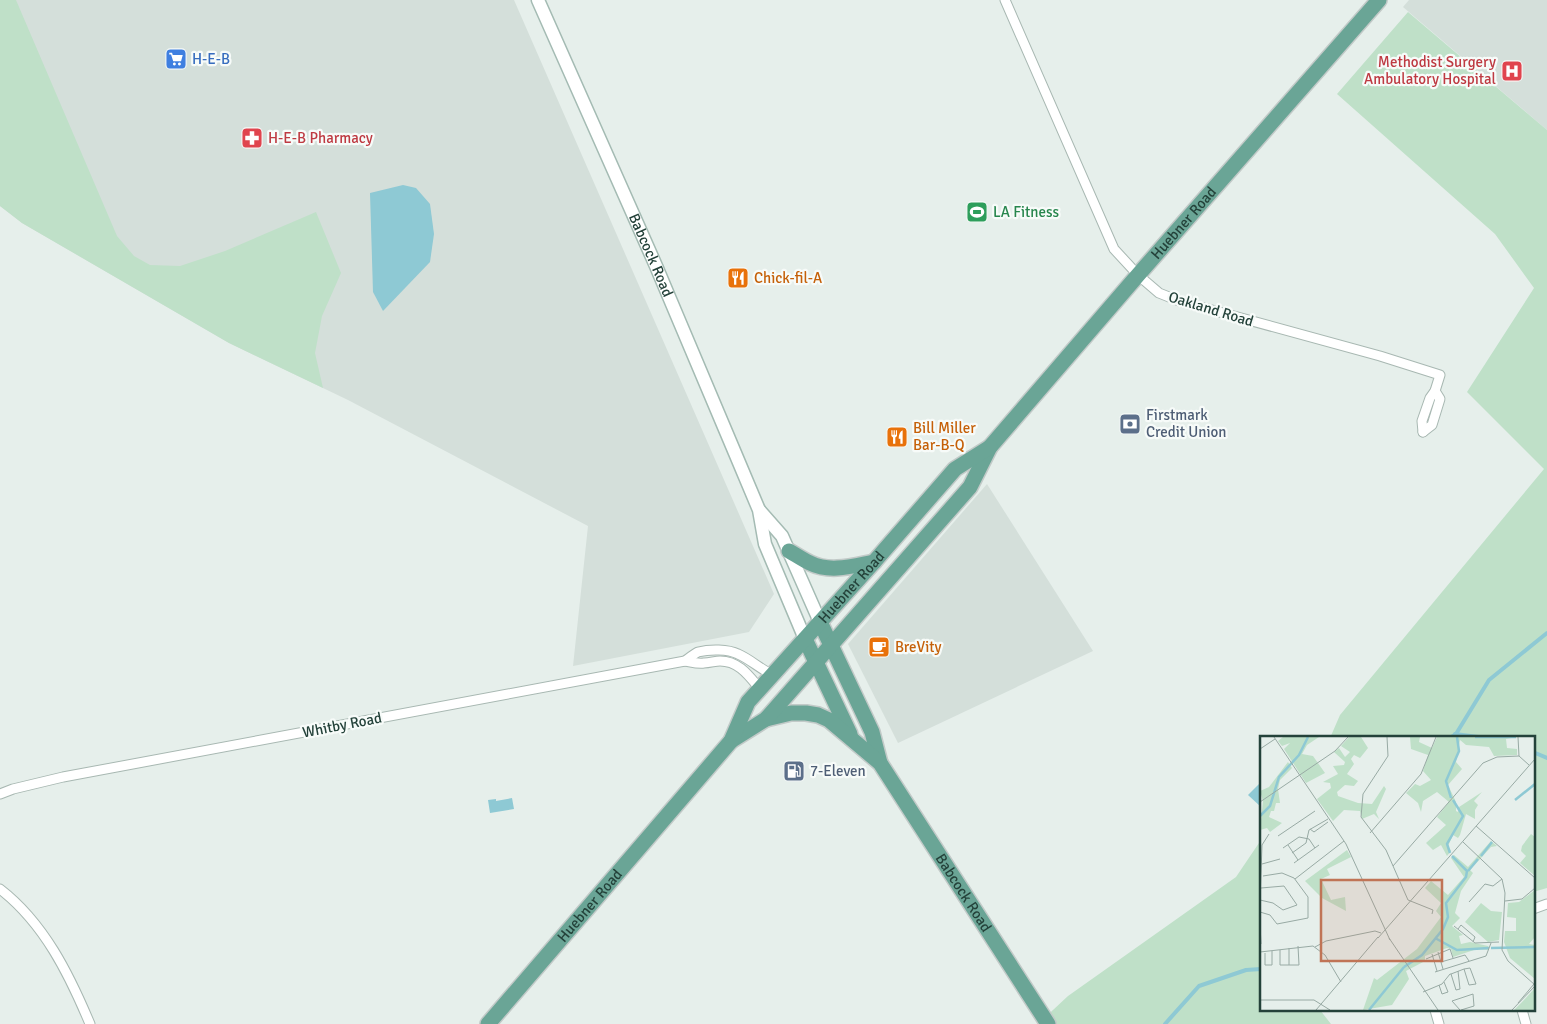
<svg xmlns="http://www.w3.org/2000/svg" width="1547" height="1024" viewBox="0 0 1547 1024" font-family="Signika,sans-serif">
<style>
.built{fill:#d4dfda}
.green{fill:#bfe0c8}
.water{fill:#8ec9d4}
.lines{fill:none;stroke-linecap:round;stroke-linejoin:round}
.stream{stroke:#8ec9d4;stroke-width:4}
.minor-casing{stroke:#a8b8b2;stroke-width:11}
.secondary-casing{stroke:#a4bbb3;stroke-width:15}
.primary-casing{stroke:#c2cac8;stroke-width:18}
.minor{stroke:#fff;stroke-width:9}
.secondary{stroke:#fff;stroke-width:12}
.primary{stroke:#6aa596;stroke-width:15}
.labels{text-anchor:middle;dominant-baseline:central;stroke-width:4.5;stroke-linejoin:round;paint-order:stroke}
.shop-label{font-size:15px;fill:#366cbe;stroke:#f7fbf9;text-anchor:start}
.health-label{font-size:15px;fill:#be3a42;stroke:#f7fbf9;text-anchor:end}
.leisure-label{font-size:15px;fill:#27864d;stroke:#f7fbf9;text-anchor:start}
.street-label{font-size:15px;fill:#24423a;stroke:#f7fbf9}
.food-label{font-size:15px;fill:#c56008;stroke:#f7fbf9;text-anchor:start}
.service-label{font-size:15px;fill:#4e5e75;stroke:#f7fbf9;text-anchor:start}
.inset-river{fill:none;stroke:#8ec9d4;stroke-width:2.5}
.inset-road{fill:none;stroke:#98aaa4;stroke-width:1}
.view{fill:#c07456;fill-opacity:0.15;stroke:#c07456;stroke-width:2.5}
.inset-edge{fill:none;stroke:#24423a;stroke-width:2.5}
</style>
<rect width="100%" height="100%" fill="#e6efeb"/>
<g class="built">
<path d="M0,0H514L774,594L749,632L573,666L588,526L348,400L229,343L22,223L0,206Z"/>
<path d="M1409,0H1547V130L1403,7Z"/>
<path d="M987,484L1093,651L898,743L848,644Z"/>
</g>
<g class="green">
<path d="M0,0H16L117,236L134,256L150,265L180,266L225,251L316,212L341,273L322,316L315,353L323,388L229,343L22,223L0,206Z"/>
<path d="M1408,12L1547,130V888L1533,892V738H1330L1340,715L1544,469L1467,392L1534,288L1495,234L1337,94Z"/>
<path d="M1261,840V1010H1320L1331,1024H1038L1068,996L1236,877Z"/>
</g>
<g class="water">
<path d="M403,185L416,188L430,204L434,234L430,262L383,311L373,292L370,193Z"/>
<path d="M1261,782V807L1248,795Z"/>
<path d="M512,798L514,809L490,813L488,800L496,799V801Z"/>
</g>
<g class="lines">
<g class="stream">
<path d="M1455,734L1486,738"/>
<path d="M1450,738L1456,734L1489,680L1547,633"/>
<path d="M1533,752L1547,758"/>
<path d="M1165,1024L1199,986L1246,970L1261,969"/>
</g>
<g class="minor-casing">
<g id="minor">
<path d="M1005,0L1114,249L1138,275L1159,293L1179,301L1380,356L1440,375L1435,391L1430,398L1422,421L1423,432"/>
<path d="M1423,432L1432,425L1440,399L1435,391"/>
<path d="M685,661C689,658 694,654 698,652C710,649 728,649 738,654C750,659 760,669 773,675"/>
<path d="M0,794L13,789L63,777L685,661C691,662 698,664 704,663C710,663 715,661 720,661C739,661 749,676 760,689"/>
<path d="M0,889C44,923 69,974 90,1024"/>
<path d="M1533,909L1547,904"/>
<path d="M1435,1010L1439,1024"/>
<path d="M1522,1010L1526,1024"/>
</g>
</g>
<g class="secondary-casing">
<g id="secondary">
<path id="s1" d="M538,0L656,266L735,453L759,510L765,544L805,639"/>
<path d="M760,511L782,536L820,622"/>
</g>
</g>
<g class="primary-casing">
<g id="primary">
<path d="M789,551C796,555 803,560 810,563C830,573 853,566 874,562"/>
<path d="M820,622L872,732L880,763"/>
<path d="M805,639L850,734"/>
<path id="s2" d="M766,719L791,713H806L818,715L829,720L880,763L1048,1024"/>
<path id="s3" d="M731,741L766,719L970,487L990,447L1138,275L1379,0"/>
<path id="s4" d="M488,1024L731,741L748,702L874,562L955,469L990,447"/>
</g>
</g>
<use href="#minor" class="minor"/>
<use href="#secondary" class="secondary"/>
<use href="#primary" class="primary"/>
</g>
<defs>
<g id="supermarket-square" transform="scale(1.125)"><rect x="-9" y="-9" width="18" height="18" rx="4" fill="#3f7fe0" stroke="#f7fbf9"/><path d="M-6-5.5h2.5l.6 2H6L4.5 2H-2.5L-4.4-4H-6ZM-1.5 3.2a1.3 1.3 0 1 0 .1 0ZM3 3.2a1.3 1.3 0 1 0 .1 0Z" fill="#fff"/></g>
<g id="hospital-square" transform="scale(1.125)"><rect x="-9" y="-9" width="18" height="18" rx="4" fill="#e0444e" stroke="#f7fbf9"/><path d="M-5-5h3v3.5h4V-5h3V5h-3V1.5h-4V5h-3Z" fill="#fff"/></g>
<g id="pharmacy-square" transform="scale(1.125)"><rect x="-9" y="-9" width="18" height="18" rx="4" fill="#e0444e" stroke="#f7fbf9"/><path d="M-2-6h4v4h4v4h-4v4h-4v-4h-4v-4h4Z" fill="#fff"/></g>
<g id="stadium-square" transform="scale(1.125)"><rect x="-9" y="-9" width="18" height="18" rx="4" fill="#2e9e5b" stroke="#f7fbf9"/><path d="M0-5a6.5 5 0 1 0 0 10a6.5 5 0 1 0 0-10ZM-3.5-1.8h7v3.6h-7Z" fill="#fff"/></g>
<g id="restaurant-square" transform="scale(1.125)"><rect x="-9" y="-9" width="18" height="18" rx="4" fill="#e8710a" stroke="#f7fbf9"/><path d="M-5-6h1v4h1v-4h1v4h1v-4h1v5L-1.5 .5V6h-2V.5L-5-1ZM5-6V6H3V1.5H1.5Q1.5-4 5-6Z" fill="#fff"/></g>
<g id="bank-square" transform="scale(1.125)"><rect x="-9" y="-9" width="18" height="18" rx="4" fill="#5c6f8a" stroke="#f7fbf9"/><path d="M-6-4H6V4H-6ZM0-2.3a2.3 2.3 0 1 0 0 4.6a2.3 2.3 0 1 0 0-4.6Z" fill="#fff"/></g>
<g id="cafe-square" transform="scale(1.125)"><rect x="-9" y="-9" width="18" height="18" rx="4" fill="#e8710a" stroke="#f7fbf9"/><path d="M-5.5-4.5H6V0H3Q3 3.5 0 3.5H-2.5Q-5.5 3.5-5.5 0ZM3-3.2v2h1.7v-2ZM-6 4.5H4V6H-6Z" fill="#fff"/></g>
<g id="fuel-square" transform="scale(1.125)"><rect x="-9" y="-9" width="18" height="18" rx="4" fill="#5c6f8a" stroke="#f7fbf9"/><path d="M-5.5-6h7V0h2V4h1.3V-2.5L3-4.5l.8-.8L6-3V5H2.5V1h-1V6h-7ZM-4.2-4.7v3.2H.2V-4.7Z" fill="#fff"/></g>
</defs>
<g fill-rule="evenodd">
<use href="#supermarket-square" x="176" y="59"/>
<use href="#hospital-square" x="1512" y="71"/>
<use href="#pharmacy-square" x="252" y="138"/>
<use href="#stadium-square" x="977" y="212"/>
<use href="#restaurant-square" x="738" y="278"/>
<use href="#bank-square" x="1130" y="424"/>
<use href="#restaurant-square" x="897" y="437"/>
<use href="#cafe-square" x="879" y="647"/>
<use href="#fuel-square" x="794" y="771"/>
</g>
<g class="labels">
<g class="shop-label">
<text x="192" y="59">H-E-B</text>
</g>
<g class="health-label">
<text x="1496" y="62">Methodist Surgery<tspan x="1496" dy="17">Ambulatory Hospital</tspan></text>
<text x="268" y="138" text-anchor="start">H-E-B Pharmacy</text>
</g>
<g class="leisure-label">
<text x="993" y="212">LA Fitness</text>
</g>
<g class="street-label">
<text stroke="none"><textPath href="#s3" startOffset="691">Huebner Road</textPath></text>
<text stroke="none"><textPath href="#s1" startOffset="279">Babcock Road</textPath></text>
<text transform="translate(1211 309) rotate(17)">Oakland Road</text>
<text stroke="none"><textPath href="#s4" startOffset="570">Huebner Road</textPath></text>
<text transform="translate(342 725) rotate(-11)">Whitby Road</text>
<text stroke="none"><textPath href="#s2" startOffset="286">Babcock Road</textPath></text>
<text stroke="none"><textPath href="#s4" startOffset="156">Huebner Road</textPath></text>
</g>
<g class="food-label">
<text x="754" y="278">Chick-fil-A</text>
<text x="913" y="428">Bill Miller<tspan x="913" dy="17">Bar-B-Q</tspan></text>
<text x="895" y="647">BreVity</text>
</g>
<g class="service-label">
<text x="1146" y="415">Firstmark<tspan x="1146" dy="17">Credit Union</tspan></text>
<text x="810" y="771">7-Eleven</text>
</g>
</g>
<g transform="translate(1260 736)">
<rect width="275" height="275" fill="#e6efeb"/>
<path d="M23,1H59L47,9L42,18L53,20L65,37L46,47L24,13L30,7L22,10L18,5ZM89,1H101L108,12L100,22L94,19L91,23L94,28L87,38L98,45L94,50L85,49L77,56L78,60L98,67L112,68L124,50L126,53L116,76L119,83L114,78L102,83L100,75L84,74L73,85L57,63L71,52L70,47L63,46L78,38L73,30L84,29L85,26L74,16L79,12L85,21L90,16L81,10ZM150,1H160L159,6L172,12L177,1H257L246,3L247,12L257,13V19L234,20L229,11L206,9L200,4L196,26L202,33L188,49L196,66V75L198,76L199,71L222,56L214,65L218,69L215,74V83L206,78L200,99L198,102L193,99L188,110L191,115L187,120L181,109L173,114L166,107L186,89L177,81L189,66L177,56L163,65L161,76L158,67L146,57L155,48L160,50L171,44L163,35L168,19L151,13ZM28,26L32,32L20,44L18,53L20,67H16L14,75H11L9,81L22,87L10,96L7,92L0,94L3,65L0,55L9,51ZM271,98L275,101V140L260,127L266,120L261,115L262,110ZM231,105L237,110L231,111L210,134L213,137L201,155L195,177L200,182L192,190L203,199L199,200L201,208L210,206L228,210L229,214L217,213L193,221L191,213L187,212L165,220V225L146,235L149,243L132,269L103,274L114,242L117,244L157,213L181,181L176,175L181,167L165,152L171,145L188,159L204,141L191,122L194,119L208,131ZM87,114L91,121L67,133L70,139L61,143L71,164L85,161L86,175L62,162L45,145ZM275,154V201L269,208L275,209V243L250,222L244,206L245,195H256V182L247,181L248,167L259,166ZM221,167L231,175L242,176L239,204L228,206L205,186ZM275,252V274H254L263,265Z" fill="#bfe0c8"/>
<path class="inset-river" d="M215,1H256M191,62L186,45L199,15L197,1M255,64L275,48M0,80L10,70L19,41L39,19L48,1M190,117L187,108L203,80L193,64M221,120L232,106M208,135L218,123M175,202L197,214L229,212M231,212L275,211M144,231L162,219L183,193L188,181L186,167L206,141L207,135L192,120M109,274L144,231"/>
<path class="inset-road" d="M14,1L86,108L130,204M127,1L128,20L103,58L101,81L126,114L148,164L173,174L172,178M258,1L259,20L269,29M0,13L15,3M0,66L75,15L88,1M216,90L275,142M50,93L54,96L68,86M110,97L161,38L176,1M18,100L55,75M203,106L242,143L245,157L242,214L248,225L275,249M28,109L38,124M23,112L39,101L49,103L55,112M32,117L46,107L49,94L68,83M34,127L59,109M2,128L20,123M133,130L223,27L237,21L259,20M35,143L84,105M0,164L13,167L23,174L37,169L24,150L1,152M0,164L2,109L9,98M245,165L262,163L275,152M209,166L225,148L233,150L242,143M0,176L10,179L17,188L48,182V161L34,142L22,137L3,140M0,189L1,208M194,190L215,207L239,206M198,193L201,189L215,201L213,206M118,202L275,23M129,202L178,274M55,211L66,205L115,195L121,197M29,212V229M20,214V229H39L38,210M0,216L53,210L65,219L81,246M178,216L183,233M5,217V229H12V215M172,218L177,235M166,223L190,213L193,222M181,226L205,219L209,225M175,236L226,220L231,207M191,238L196,254L200,253L198,235M179,249L182,258L188,256L184,246M163,256L182,248L190,238H191L204,233L210,232L216,248L209,249L204,233M0,264H54L70,274M258,267L274,248M56,274L118,201M200,274L192,265L213,258L214,270L201,274M252,274L275,250"/>
<path class="view" d="M61,144H182V225H61Z"/>
<rect width="275" height="275" class="inset-edge"/>
</g>
</svg>
